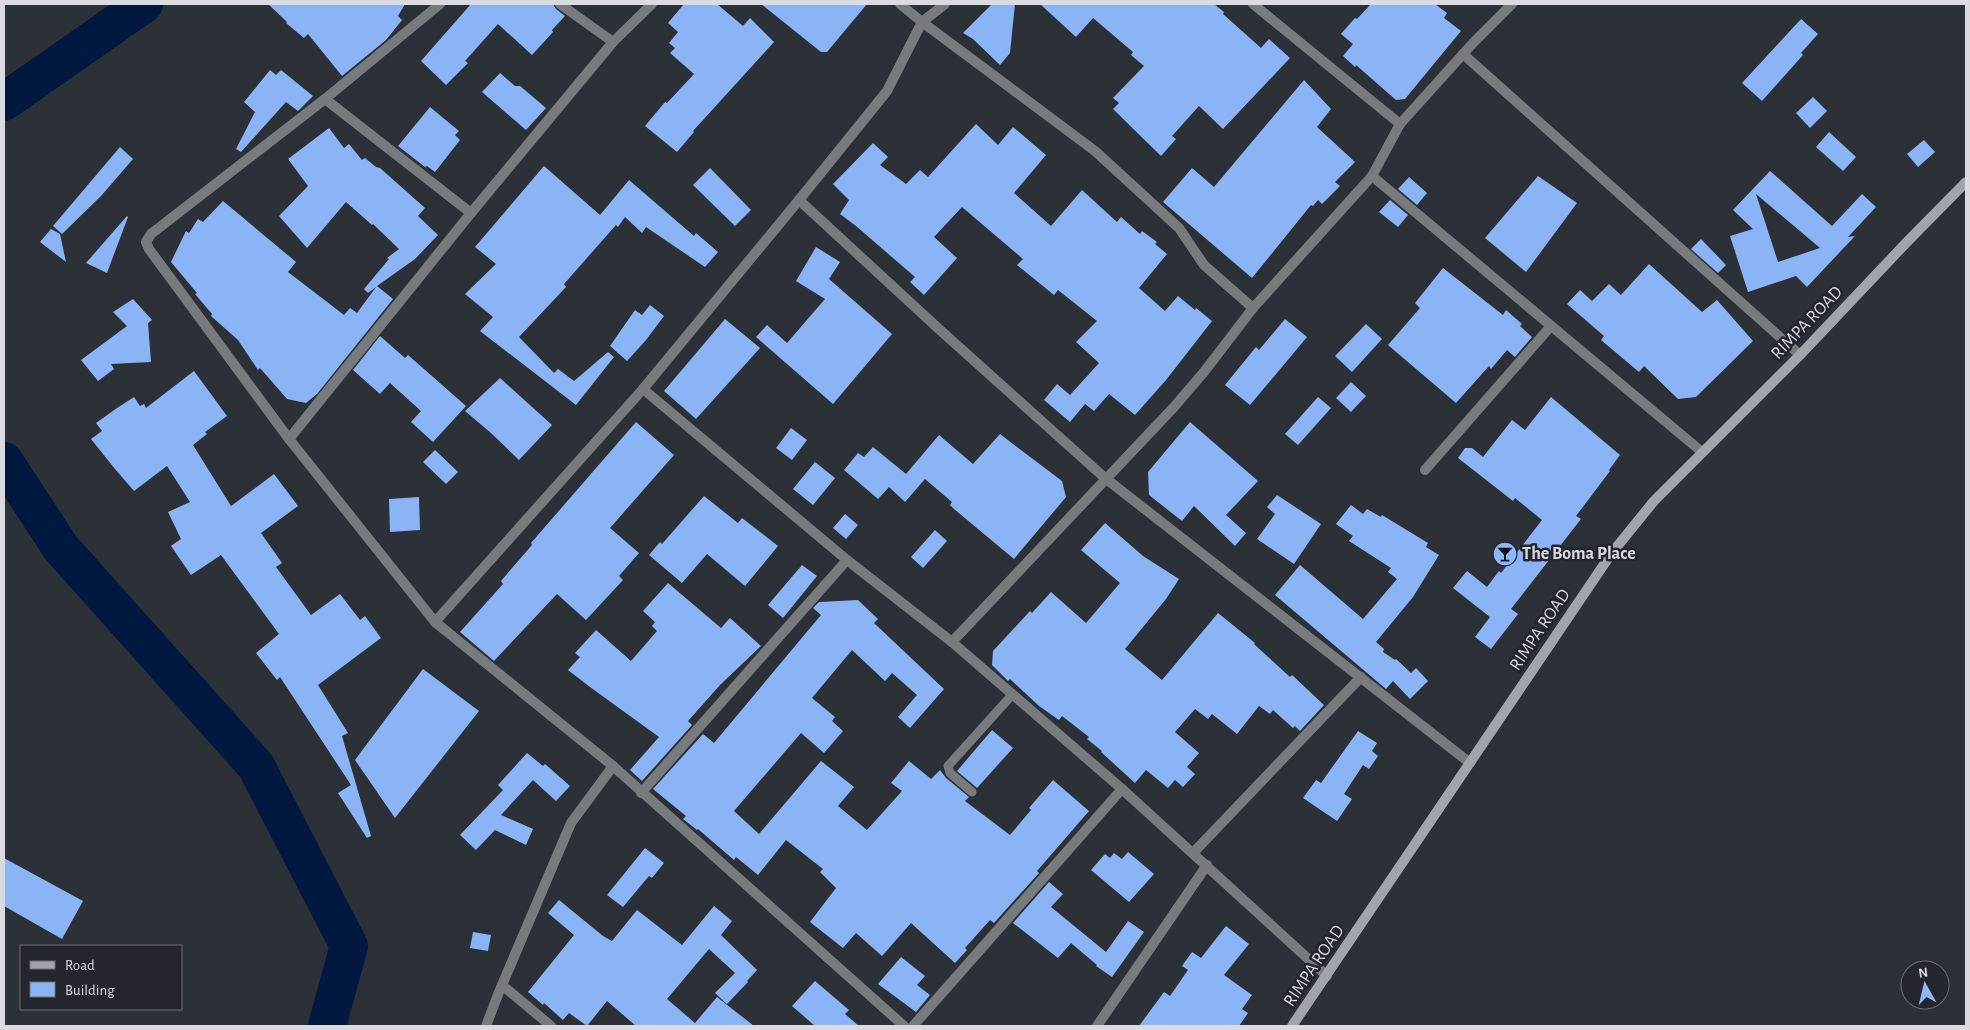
<svg xmlns="http://www.w3.org/2000/svg" width="1970" height="1030" viewBox="0 0 1970 1030" font-family="'Alegreya Sans',sans-serif">
<style>
.lines{fill:none;stroke-linecap:round;stroke-linejoin:round}
.river{stroke:#011840;stroke-width:38}
.building{fill:#8ab4f5;fill-rule:evenodd}
.lane{stroke:#787b7e;stroke-width:9}
.street{stroke:#787b7e;stroke-width:10}
.secondary{stroke:#a1a5aa;stroke-width:10}
.labels{text-anchor:middle;dominant-baseline:central;stroke-width:5;stroke-linejoin:round;paint-order:stroke}
.street-label{font-size:18px;fill:#d9dbe0;stroke:#23262d}
.poi-label{font-size:18px;font-weight:bold;fill:#d9dbe0;stroke:#23262d;text-anchor:start}
</style>
<rect width="100%" height="100%" fill="#2c3037"/>
<g class="lines">
<g class="river">
<path d="M4,102L144,4"/>
<path d="M4,461L61,548L256,766L349,946L327,1026"/>
</g>
</g>
<g class="building">
<path d="M268,4H405L398,16L402,20L386,40L342,76L308,34L304,38L286,23L287,22Z"/>
<path d="M471,4H553L556,9L565,16L552,30L553,32L532,55L498,24L465,61L468,63L446,85L421,61Z"/>
<path d="M684,4H717L743,26L750,18L774,42L693,131L694,132L677,152L645,126L665,102L667,103L694,74L670,53L675,48L669,43L678,32L668,23Z"/>
<path d="M761,4H867L827,52H821Z"/>
<path d="M992,4H1015L1010,53L1000,65L973,39L963,33Z"/>
<path d="M1040,4H1214L1224,12L1223,14L1261,48L1269,39L1290,58L1223,129L1199,106L1172,136L1176,139L1161,156L1113,109L1119,103L1113,98L1144,66L1131,55L1133,52L1093,18L1076,37Z"/>
<path d="M1371,4H1435L1447,13L1444,18L1461,31L1405,99L1396,100L1356,65L1355,67L1343,56L1353,44L1341,34L1355,18L1357,19Z"/>
<path d="M1801,19L1818,34L1801,53L1803,55L1762,101L1742,83Z"/>
<path d="M270,70L276,75L281,70L313,96L298,111L286,102L241,152L236,149L255,112L244,102Z"/>
<path d="M500,73L515,86H520L546,108L526,130L482,92Z"/>
<path d="M1304,80L1331,109L1317,127L1355,162L1335,182L1340,186L1322,204L1318,200L1313,206L1311,205L1252,278L1163,202L1192,168L1214,187Z"/>
<path d="M1813,97L1827,111L1810,128L1796,113Z"/>
<path d="M430,107L459,131L455,135L460,140L435,172L427,166L425,167L398,146Z"/>
<path d="M976,124L998,145L1013,127L1046,155L1014,193L1051,226L1082,190L1117,222L1121,217L1140,234L1142,231L1157,242L1155,244L1167,254L1139,288L1165,311L1178,296L1195,310L1196,308L1212,321L1166,380L1135,415L1109,394L1094,411L1085,404L1070,422L1044,400L1057,384L1070,395L1099,363L1076,342L1097,321L1058,290L1054,295L1017,265L1023,259L962,207L934,237L957,258L924,295L910,282L915,277L856,226L840,214L849,200L833,184L873,143L888,157L880,165L906,184L920,170L928,177Z"/>
<path d="M329,128L344,148L349,144L362,160L365,158L376,167L380,168L425,208L418,216L438,235L415,259L377,286L393,299L317,394L306,403L287,399L260,368L258,370L238,340L211,316L212,314L195,294L197,293L171,262L186,231L189,233L198,219L203,222L223,201L296,262L288,272L344,315L350,308L357,313L376,287L368,293L364,289L389,259L387,258L399,249L373,224L372,225L346,202L307,248L279,216L308,186L288,159Z"/>
<path d="M1829,132L1856,157L1843,171L1816,147Z"/>
<path d="M1924,140L1935,152L1918,167L1907,154Z"/>
<path d="M120,147L133,159L101,196L62,234L53,226Z"/>
<path d="M544,166L600,215L629,180L694,236L696,233L718,252L705,267L646,227L642,233L625,217L618,227L616,225L564,284L566,287L519,337L554,373L558,369L574,381L608,352L614,357L576,405L480,331L493,317L465,294L496,264L475,247Z"/>
<path d="M710,168L751,210L735,226L693,185Z"/>
<path d="M1770,171L1832,226L1862,194L1876,207L1848,237L1855,236L1807,287L1796,276L1748,292L1730,236L1753,229L1733,210ZM1756,194L1820,248L1778,262Z"/>
<path d="M1538,176L1577,203L1526,272L1485,238Z"/>
<path d="M1409,177L1427,193L1417,205L1398,189Z"/>
<path d="M1390,200L1408,215L1398,227L1379,212Z"/>
<path d="M127,216L128,217L107,273L86,263Z"/>
<path d="M51,229L60,234L66,262L40,242Z"/>
<path d="M1701,239L1726,265L1718,273L1691,249Z"/>
<path d="M816,247L840,262L829,279L892,334L833,404L756,337L767,325L787,343L825,299L796,281Z"/>
<path d="M1649,264L1702,312L1717,300L1753,341L1696,397L1678,399L1644,366L1639,372L1601,340L1604,336L1567,304L1580,290L1592,301L1609,284L1621,295Z"/>
<path d="M1443,268L1503,315L1506,310L1522,324L1520,326L1532,337L1515,357L1507,350L1491,369L1489,366L1456,403L1388,345L1420,308L1415,303Z"/>
<path d="M133,299L152,320L148,323L151,362L111,364L114,369L98,381L81,360L127,326L113,312Z"/>
<path d="M650,305L664,316L646,340L627,361L610,346L635,310L642,315Z"/>
<path d="M725,319L760,348L696,419L664,391Z"/>
<path d="M1285,319L1307,337L1250,405L1225,385L1256,347L1259,350Z"/>
<path d="M1366,324L1382,339L1352,372L1335,356Z"/>
<path d="M380,336L405,358L408,355L466,406L433,442L411,422L421,411L390,383L380,394L353,370Z"/>
<path d="M194,371L227,416L205,432L207,434L193,445L231,506L274,474L298,506L261,533L282,563L276,567L311,615L340,594L360,620L365,616L381,638L318,685L348,733L342,736L371,836L367,838L338,793L351,785L280,677L277,680L256,653L279,634L221,555L191,575L171,546L181,539L168,512L190,502L167,466L134,491L115,469L91,439L102,431L96,423L117,408L134,397L140,406L144,404L146,408Z"/>
<path d="M500,378L552,425L519,460L491,433L465,411Z"/>
<path d="M1351,382L1366,396L1351,412L1336,398Z"/>
<path d="M1318,397L1331,408L1298,445L1285,434Z"/>
<path d="M1551,397L1620,455L1609,470L1610,471L1576,516L1581,519L1511,609L1518,614L1491,649L1475,637L1490,617L1453,588L1467,571L1487,587L1499,571L1501,573L1542,520L1515,498L1513,501L1458,458L1465,448H1472L1483,457L1512,420L1525,430Z"/>
<path d="M636,422L674,455L610,528L639,553L619,576L623,580L586,620L557,594L494,661L460,632L503,584L501,581L532,545L531,543Z"/>
<path d="M1190,422L1258,481L1226,515L1246,533L1235,546L1194,506L1182,521L1149,495L1148,472Z"/>
<path d="M791,428L807,440L792,460L776,448Z"/>
<path d="M1000,434L1062,481L1066,497L1014,559L954,509L950,505L952,502L925,479L905,502L889,487L878,499L844,470L858,453L864,457L873,447L906,474L939,435L973,464Z"/>
<path d="M435,450L458,472L446,484L423,462Z"/>
<path d="M815,462L835,478L813,505L793,489Z"/>
<path d="M1277,495L1321,524L1294,564L1257,539L1275,514L1267,507Z"/>
<path d="M704,496L738,523L742,518L778,546L745,586L707,554L682,583L649,555L660,542L662,544Z"/>
<path d="M419,497L420,530L390,532L389,499Z"/>
<path d="M1351,505L1363,514L1367,509L1381,517L1382,515L1428,543L1426,547L1439,555L1413,597L1376,642L1384,649L1383,652L1395,660L1396,659L1411,673L1416,668L1428,681L1410,699L1393,681L1386,689L1275,595L1300,565L1363,619L1397,579L1388,572L1391,568L1349,541L1353,536L1336,524Z"/>
<path d="M845,514L858,525L846,539L833,528Z"/>
<path d="M1105,523L1143,556L1179,579L1166,599L1125,649L1162,680L1218,613L1255,643L1254,644L1290,677L1292,675L1324,705L1300,731L1295,726L1293,728L1273,710L1270,714L1259,706L1237,734L1212,714L1208,719L1195,709L1175,732L1199,753L1187,767L1195,774L1183,787L1175,780L1168,788L1146,770L1135,783L1101,752L1102,751L1087,739L1089,737L1062,716L1059,720L1039,706L1010,679L1008,681L992,665L993,651L1030,611L1032,613L1051,592L1086,623L1120,583L1081,550Z"/>
<path d="M935,530L947,541L923,568L911,557Z"/>
<path d="M802,565L817,576L783,618L768,605Z"/>
<path d="M668,583L721,628L730,618L761,646L720,685L688,721L692,725L642,781L630,770L659,737L590,687L568,670L580,657L575,653L596,630L631,661L657,631L652,626L655,622L643,611Z"/>
<path d="M858,600L878,619L874,623L944,689L910,728L898,717L917,695L892,673L885,681L852,650L812,698L835,717L832,721L843,731L824,753L801,733L734,811L759,834L821,761L854,787L838,806L867,830L902,791L891,783L909,761L931,779L940,770L946,778L969,797L965,801L1010,835L1031,810L1029,808L1053,780L1089,811L1037,871L1039,873L994,923L990,920L965,948L967,950L955,963L911,923L882,956L856,933L843,948L810,922L836,888L820,872L823,869L786,840L758,875L736,857L734,860L698,829L697,830L683,819L686,816L653,789L703,734L714,743L821,615L813,608L819,602Z"/>
<path d="M423,669L479,711L395,818L355,760Z"/>
<path d="M992,730L1013,748L977,788L957,771Z"/>
<path d="M1358,731L1377,743L1372,751L1378,756L1369,769L1363,765L1344,794L1352,799L1337,821L1303,798L1316,780L1321,783Z"/>
<path d="M527,753L543,766L545,764L570,786L556,801L533,780L501,815L533,829L526,845L495,830L476,850L460,835L503,790L498,785Z"/>
<path d="M645,848L664,863L652,878L649,876L623,907L607,895Z"/>
<path d="M1128,852L1154,874L1129,902L1091,870L1105,854L1110,858L1114,853L1122,859Z"/>
<path d="M4,858L83,901L62,939L4,906Z"/>
<path d="M1049,882L1063,894L1051,907L1106,952L1128,921L1144,932L1112,977L1096,966L1097,965L1071,943L1058,958L1013,923Z"/>
<path d="M559,900L603,936L612,941L637,910L682,945L714,906L732,921L721,935L757,970L747,981L748,982L727,1004L715,993L735,973L709,949L667,999L695,1023L717,997L754,1026H636L607,1001L587,1026L569,1013L563,1020L544,1003L543,1005L528,992L574,935L548,913Z"/>
<path d="M1226,926L1249,944L1224,975L1252,995L1242,1009L1248,1013L1239,1026H1139L1164,992L1170,996L1188,970L1182,966L1192,952L1201,958Z"/>
<path d="M473,932L491,935L488,951L470,948Z"/>
<path d="M901,957L925,976L917,985L930,995L916,1012L878,984Z"/>
<path d="M815,981L849,1010L845,1014L859,1026H815L792,1006Z"/>
</g>
<g class="lines">
<path class="lane" d="M972,792L950,773L948,766L1012,695"/>
<g class="street">
<path d="M440,4L325,99L151,234L146,242L149,249L289,439L435,622L613,766L904,1026"/>
<path d="M560,4L613,42"/>
<path d="M900,4L922,22L1095,151L1179,228L1204,265L1253,308"/>
<path d="M1253,4L1400,124"/>
<path d="M1463,54L1800,355"/>
<path d="M325,99L471,213"/>
<path d="M1372,176L1702,452"/>
<path d="M799,200L940,330L1105,478L1470,763"/>
<path d="M643,389L847,560L952,642L1122,789L1327,976"/>
<path d="M289,439L471,213L613,42L652,4"/>
<path d="M1425,470L1551,326"/>
<path d="M435,622L643,389L799,200L887,91L922,22L945,4"/>
<path d="M952,642L1174,407L1204,372L1253,308L1372,176L1400,124L1473,43L1512,4"/>
<path d="M641,793L847,560"/>
<path d="M1193,853L1361,677"/>
<path d="M502,985L551,1026"/>
<path d="M486,1026L499,992L571,823L613,766"/>
<path d="M913,1026L1122,789"/>
<path d="M1097,1026L1207,865"/>
</g>
<path class="secondary" d="M1292,1026L1611,554L1654,501L1800,355L1906,243L1966,182"/>
</g>
<defs>
<g id="bar-disc" transform="scale(1.25)"><circle r="9.5" fill="#8db9fc" stroke="#23262d"/><path d="M-6-5H6L.8 .8V4.5H3.5V6h-7V4.5H-.8V.8Z" fill="#111"/></g>
</defs>
<g fill-rule="evenodd">
<use href="#bar-disc" x="1505" y="554"/>
</g>
<g class="labels">
<g class="street-label">
<text transform="translate(1807 323) rotate(-46)">RIMPA ROAD</text>
<text transform="translate(1540 630) rotate(-56)">RIMPA ROAD</text>
<text transform="translate(1314 966) rotate(-56)">RIMPA ROAD</text>
</g>
<g class="poi-label">
<text x="1522" y="554">The Boma Place</text>
</g>
</g>
<rect width="1970" height="1030" fill="none" stroke="#d9dbe0" stroke-width="10"/>
<rect x="20" y="945" width="162" height="65" fill="#23262d" stroke="#6c6e75"/>
<rect x="30" y="961" width="25" height="8" fill="#a1a5aa" stroke="#6c6e75"/>
<text x="65" y="970" font-size="15" fill="#d9dbe0">Road</text>
<rect x="30" y="982" width="25" height="15" fill="#8ab4f5" stroke="#6c6e75"/>
<text x="65" y="995" font-size="15" fill="#d9dbe0">Building</text>
<g transform="translate(1925 985) rotate(352)"><circle r="24" fill="#23262d" stroke="#6c6e75"/>
<path d="M0-4L9 19L0 12L-9 19Z" fill="#8db9fc"/>
<text y="-8" font-size="14" font-weight="bold" text-anchor="middle" fill="#d9dbe0">N</text>
</g>
</svg>
